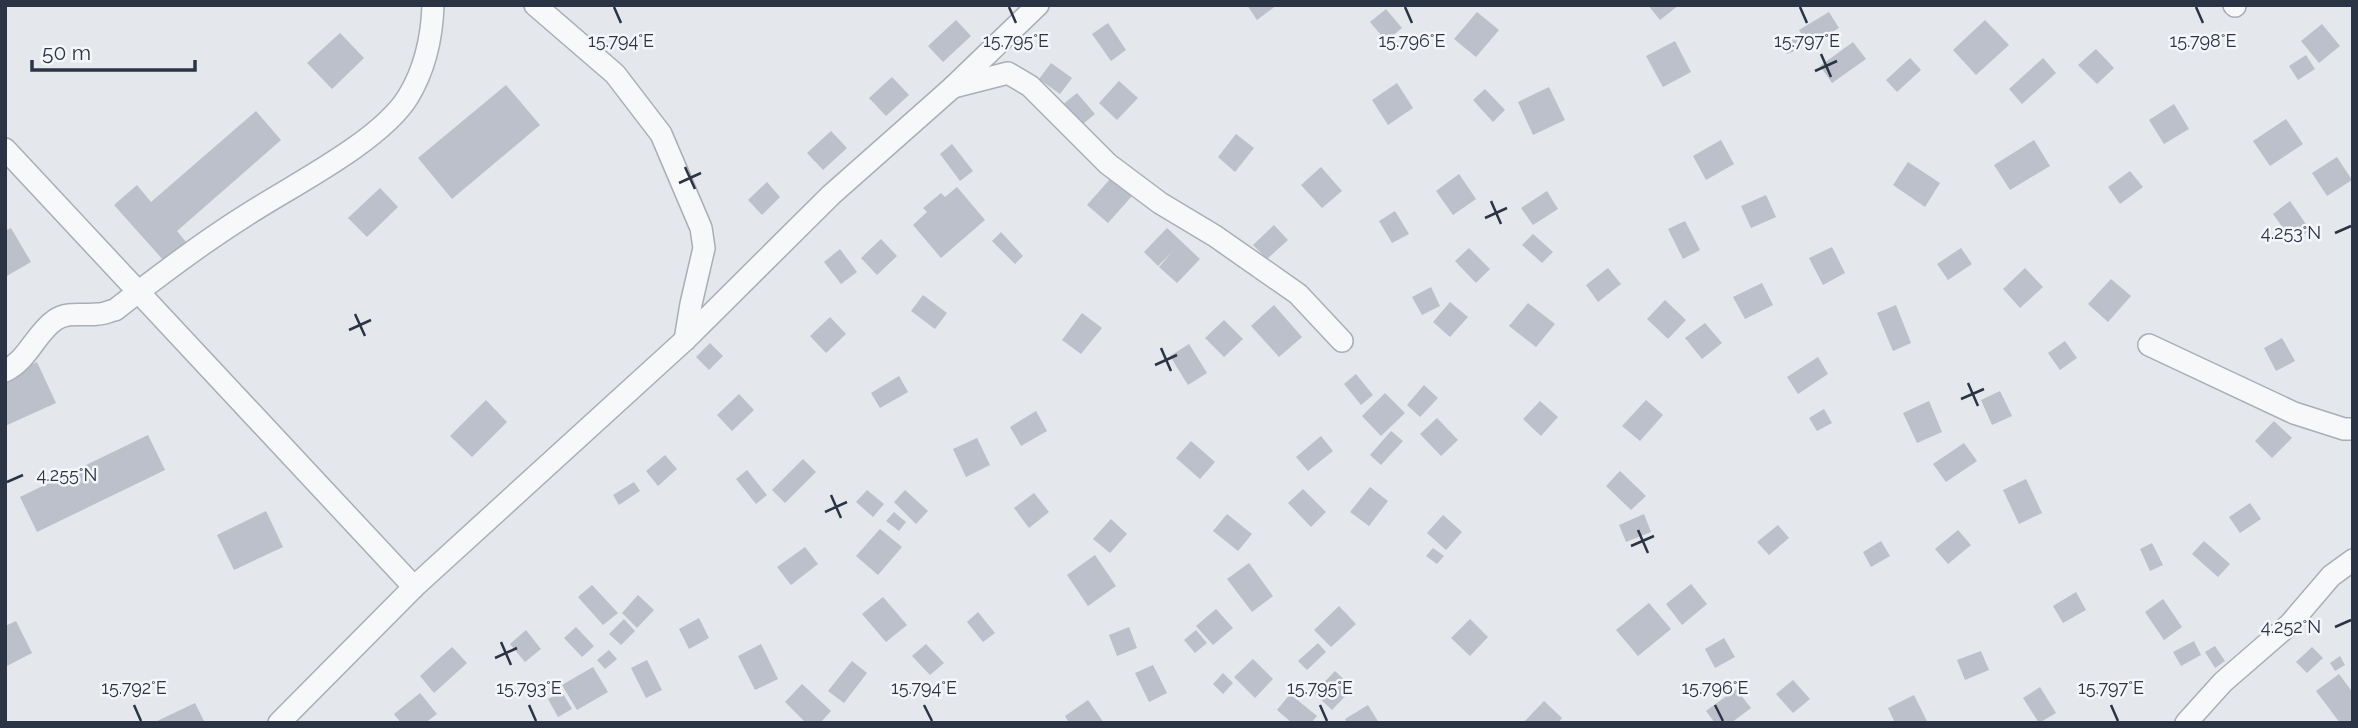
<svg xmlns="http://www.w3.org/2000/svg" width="2358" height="728" viewBox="0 0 2358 728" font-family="Raleway,sans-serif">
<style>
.building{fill:#bbc0ca}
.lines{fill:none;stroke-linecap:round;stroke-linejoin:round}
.minor-casing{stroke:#a9aeb7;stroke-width:24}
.minor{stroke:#f7f8fa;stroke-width:21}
.ticks{fill:none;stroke:#2b3445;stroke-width:2.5}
.ticks-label{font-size:18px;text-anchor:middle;fill:#2b3445;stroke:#f4f6f9;stroke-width:5;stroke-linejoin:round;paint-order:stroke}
</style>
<rect width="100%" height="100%" fill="#e4e7ec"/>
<g class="building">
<path d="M1247,5H1277L1257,20Z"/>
<path d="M1648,5H1679L1660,20Z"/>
<path d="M1386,9L1402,28L1386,41L1370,22Z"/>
<path d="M1477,12L1499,30L1476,57L1454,39Z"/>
<path d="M1829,12L1839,28L1809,46L1799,30Z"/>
<path d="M956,20L971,36L943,62L928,46Z"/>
<path d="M1985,20L2009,45L1976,75L1953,50Z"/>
<path d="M1108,23L1126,50L1111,61L1092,34Z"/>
<path d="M2322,24L2340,46L2319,63L2301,41Z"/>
<path d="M340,33L364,58L332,89L307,63Z"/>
<path d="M1797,36L1802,48L1787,54L1782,43Z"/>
<path d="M1675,41L1691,72L1663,87L1646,56Z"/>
<path d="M1853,42L1866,59L1832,83L1820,66Z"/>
<path d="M2096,49L2114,68L2097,84L2078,65Z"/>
<path d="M2306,55L2315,69L2298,80L2289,66Z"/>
<path d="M1910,58L1921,70L1897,92L1886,80Z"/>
<path d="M2043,58L2056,73L2022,104L2009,89Z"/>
<path d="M1051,63L1072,78L1060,94L1039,79Z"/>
<path d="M892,77L909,95L886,116L869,98Z"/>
<path d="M1119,81L1138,98L1117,120L1099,103Z"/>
<path d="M1397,83L1413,108L1388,125L1372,100Z"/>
<path d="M506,85L540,125L452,199L418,158Z"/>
<path d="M1549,87L1565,120L1533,135L1518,102Z"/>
<path d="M1485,89L1505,110L1493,122L1473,100Z"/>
<path d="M1077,93L1095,114L1078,128L1061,106Z"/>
<path d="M2174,104L2189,129L2164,144L2149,120Z"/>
<path d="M256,111L281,140L177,231L186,242L164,261L114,205L137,185L151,202Z"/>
<path d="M2286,119L2303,144L2270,166L2253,141Z"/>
<path d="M831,131L847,148L823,170L807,153Z"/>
<path d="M1236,134L1254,148L1235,172L1218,157Z"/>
<path d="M1721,140L1734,164L1706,180L1693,156Z"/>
<path d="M2034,140L2050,166L2010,190L1994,165Z"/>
<path d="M952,144L973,171L960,181L940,154Z"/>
<path d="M2337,157L2352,180L2327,196L2312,173Z"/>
<path d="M1908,162L1940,183L1925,207L1893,185Z"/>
<path d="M1321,167L1342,191L1322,208L1301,185Z"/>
<path d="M2130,171L2143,187L2120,204L2108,187Z"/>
<path d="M1459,174L1476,199L1453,215L1436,191Z"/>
<path d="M1111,178L1132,196L1108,223L1087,205Z"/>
<path d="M767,182L780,197L762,215L748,200Z"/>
<path d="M957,187L985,220L941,258L913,225L927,212L923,208L941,193L945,197Z"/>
<path d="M380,188L398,207L367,237L348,218Z"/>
<path d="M1547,191L1558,209L1533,225L1521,208Z"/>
<path d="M1766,195L1776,217L1751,228L1741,206Z"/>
<path d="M2290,201L2310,230L2293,242L2273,214Z"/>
<path d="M1395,211L1409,234L1392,243L1379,221Z"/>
<path d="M1685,221L1700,250L1683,259L1668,229Z"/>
<path d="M1274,225L1288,240L1267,259L1253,245Z"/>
<path d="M11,228L31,262L5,277V231Z"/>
<path d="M1167,228L1200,259L1177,283L1159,267L1173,251L1158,266L1144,252Z"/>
<path d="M1001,232L1023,256L1015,264L992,241Z"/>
<path d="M1533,234L1553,252L1542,263L1522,245Z"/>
<path d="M881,239L897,256L877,275L861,258Z"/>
<path d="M1832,247L1845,273L1823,285L1809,258Z"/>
<path d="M1469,248L1490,269L1476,283L1455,261Z"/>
<path d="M1961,248L1972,264L1948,280L1937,264Z"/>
<path d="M840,249L857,272L841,284L824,262Z"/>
<path d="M1608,268L1621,284L1598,302L1586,285Z"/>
<path d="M2025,268L2043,287L2020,308L2003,289Z"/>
<path d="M2111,279L2131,296L2108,322L2088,304Z"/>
<path d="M1762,283L1773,305L1745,319L1733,297Z"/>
<path d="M1431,287L1440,306L1422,315L1412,297Z"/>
<path d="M923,295L947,313L935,329L911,311Z"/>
<path d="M1665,300L1686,320L1668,339L1647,319Z"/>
<path d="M1450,302L1468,317L1450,337L1433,322Z"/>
<path d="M1528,303L1555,324L1536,347L1509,326Z"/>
<path d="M1274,305L1302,337L1279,357L1251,326Z"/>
<path d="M1896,305L1911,343L1893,351L1877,313Z"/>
<path d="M1082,313L1102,328L1081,354L1062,340Z"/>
<path d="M830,317L846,334L826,353L810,336Z"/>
<path d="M1224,320L1243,339L1224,357L1205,338Z"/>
<path d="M1705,323L1722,343L1702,359L1685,338Z"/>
<path d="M2282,338L2295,361L2276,371L2264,348Z"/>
<path d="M2065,341L2077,358L2060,370L2048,353Z"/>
<path d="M710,343L723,356L709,370L696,357Z"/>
<path d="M1189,344L1207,373L1188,385L1170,356Z"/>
<path d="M1818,357L1828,374L1798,394L1787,377Z"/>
<path d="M37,362L56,403L5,426V377Z"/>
<path d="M1356,374L1373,395L1361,405L1344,384Z"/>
<path d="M899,376L908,392L880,408L871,393Z"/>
<path d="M1424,385L1438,398L1420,417L1407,405Z"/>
<path d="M2000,391L2012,416L1992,425L1981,400Z"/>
<path d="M1385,393L1405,413L1381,436L1362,416Z"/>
<path d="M739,394L754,410L732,431L717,415Z"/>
<path d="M486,400L507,422L472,457L450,436Z"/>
<path d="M1646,400L1663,415L1640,441L1622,426Z"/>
<path d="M1540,401L1558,417L1541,436L1523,419Z"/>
<path d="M1929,401L1942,432L1917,443L1903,413Z"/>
<path d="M1824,409L1832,423L1817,431L1809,418Z"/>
<path d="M1036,411L1047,431L1021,446L1010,427Z"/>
<path d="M1437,418L1458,440L1441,456L1420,434Z"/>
<path d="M2274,421L2292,438L2272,458L2255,441Z"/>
<path d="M1391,431L1403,441L1381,465L1370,455Z"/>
<path d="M148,435L165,470L37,532L20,497Z"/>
<path d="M1321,436L1333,451L1308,471L1296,457Z"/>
<path d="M977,438L990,465L966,477L953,449Z"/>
<path d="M1191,441L1215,462L1200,479L1176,458Z"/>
<path d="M1964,443L1977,461L1946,482L1933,464Z"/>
<path d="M665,455L677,469L658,486L646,471Z"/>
<path d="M803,459L816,472L785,503L772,490Z"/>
<path d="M747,470L767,495L756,504L736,479Z"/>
<path d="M1620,471L1646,496L1631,510L1606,486Z"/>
<path d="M2026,479L2042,513L2019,524L2003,490Z"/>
<path d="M634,482L640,491L619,505L613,495Z"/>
<path d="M1370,487L1388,501L1369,526L1350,512Z"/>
<path d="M1303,489L1326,512L1311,527L1288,503Z"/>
<path d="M867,490L884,504L873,517L856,502Z"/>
<path d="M905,490L928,511L916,524L894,502Z"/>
<path d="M1034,493L1049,512L1029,528L1014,508Z"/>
<path d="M2250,503L2261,519L2240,533L2229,517Z"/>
<path d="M266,511L283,547L234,570L217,535Z"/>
<path d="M894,512L906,522L899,531L886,521Z"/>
<path d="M1227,514L1252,534L1238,551L1213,531Z"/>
<path d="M1644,514L1651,532L1626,542L1619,525Z"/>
<path d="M1443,515L1462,532L1446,550L1427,533Z"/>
<path d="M1111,519L1127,534L1110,553L1093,539Z"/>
<path d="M1778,525L1789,538L1769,555L1757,542Z"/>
<path d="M880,529L902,547L878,575L856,556Z"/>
<path d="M1958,530L1971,545L1948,564L1935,549Z"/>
<path d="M1881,541L1890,556L1871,567L1863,552Z"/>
<path d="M2204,541L2230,564L2218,577L2192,554Z"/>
<path d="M2152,543L2163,565L2150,571L2140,549Z"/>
<path d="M805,547L818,564L791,585L777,567Z"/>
<path d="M1433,548L1444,556L1437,564L1426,556Z"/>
<path d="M1095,555L1116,586L1088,606L1067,575Z"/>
<path d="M1249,563L1273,596L1252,612L1227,579Z"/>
<path d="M1691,584L1707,604L1682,625L1666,604Z"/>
<path d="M592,585L618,613L603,625L578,597Z"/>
<path d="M2076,592L2086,610L2063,623L2053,606Z"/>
<path d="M638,595L654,610L637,628L622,613Z"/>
<path d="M883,597L907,625L886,642L862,614Z"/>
<path d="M2163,599L2182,627L2164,640L2145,612Z"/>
<path d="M1649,603L1671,629L1638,656L1616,630Z"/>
<path d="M1339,606L1356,624L1331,647L1314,630Z"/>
<path d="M1216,609L1233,628L1213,645L1196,626Z"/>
<path d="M978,612L995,633L983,642L967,622Z"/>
<path d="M699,618L709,638L689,649L679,629Z"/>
<path d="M624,619L635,631L621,645L609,634Z"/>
<path d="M1470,619L1488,637L1470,656L1451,638Z"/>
<path d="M16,621L32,653L5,667V626Z"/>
<path d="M576,627L594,646L582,657L564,638Z"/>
<path d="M1129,627L1137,648L1117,656L1109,635Z"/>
<path d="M526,630L541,649L525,662L510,644Z"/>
<path d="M1196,630L1207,643L1195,653L1184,640Z"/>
<path d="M1724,638L1735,657L1715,668L1705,649Z"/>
<path d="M2194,641L2201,655L2181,666L2173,652Z"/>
<path d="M1318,643L1326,652L1307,670L1298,661Z"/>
<path d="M761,644L778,679L755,690L738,656Z"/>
<path d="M926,644L944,663L930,675L912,656Z"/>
<path d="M2215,646L2225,661L2215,668L2205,652Z"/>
<path d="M452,647L467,663L434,693L420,676Z"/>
<path d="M2312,647L2323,658L2307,673L2296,662Z"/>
<path d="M609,650L617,659L605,669L597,660Z"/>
<path d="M1981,651L1989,670L1965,680L1957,660Z"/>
<path d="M2340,656L2345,665L2335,671L2330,663Z"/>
<path d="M1253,659L1273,679L1255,698L1234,677Z"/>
<path d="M647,660L662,690L646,698L631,668Z"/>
<path d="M852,661L867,673L844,703L828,691Z"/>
<path d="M1153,665L1167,693L1149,702L1135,673Z"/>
<path d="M593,667L608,692L577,710L562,685Z"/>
<path d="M1335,671L1353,688L1332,710L1314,693Z"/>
<path d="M1223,673L1233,683L1223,694L1213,684Z"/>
<path d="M2339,674L2353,693L2352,723H2340L2316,691Z"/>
<path d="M1793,680L1810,699L1793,713L1776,694Z"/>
<path d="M802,684L831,711L820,723H806L785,702Z"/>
<path d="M2040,687L2056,713L2039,723L2023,698Z"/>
<path d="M1736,689L1751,708L1731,723H1715L1706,711Z"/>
<path d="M562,692L572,709L558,717L548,699Z"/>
<path d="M420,693L437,714L425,723H401L394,714Z"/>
<path d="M1290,694L1317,716L1311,723H1292L1277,710Z"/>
<path d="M1914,695L1928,723H1895L1888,708Z"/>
<path d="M1088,700L1104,723H1069L1065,716Z"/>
<path d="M1544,701L1562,718L1558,723H1523Z"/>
<path d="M195,703L205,723H153Z"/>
<path d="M1368,705L1379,723H1347L1345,719Z"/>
</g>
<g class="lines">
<g class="minor-casing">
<g id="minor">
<path d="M535,5L615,74L661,134L701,228L704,248L691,304L685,340"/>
<path d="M2234,5L2235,6"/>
<path d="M953,87L1008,73L1030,86L1108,164L1160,203L1215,236L1298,294L1342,341"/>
<path d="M5,149L414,587"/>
<path d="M2149,345L2294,413L2344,429H2353"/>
<path d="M5,371C28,360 35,334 55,320C68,311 84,316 98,314C104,314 109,311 115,310C157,277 199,245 245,216C291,186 380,142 408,97C425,69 432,38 433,5"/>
<path d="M279,723L414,587L685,340L831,195L953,87L1038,5"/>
<path d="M2186,723L2223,682L2290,624L2331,576L2353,560"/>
</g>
</g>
<use href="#minor" class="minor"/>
</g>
<path class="ticks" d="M614,7L621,23M1009,7L1016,23M1405,7L1412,23M1800,7L1807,23M2196,7L2203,23M1821,54L1831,77M1815,71L1837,61M685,167L695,189M679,183L701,173M1491,201L1501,224M1485,218L1507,208M2335,233L2351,226M355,314L365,336M349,330L371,320M1161,348L1171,371M1155,365L1177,355M1968,383L1978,406M1961,399L1984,389M7,482L23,475M831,495L841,518M825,512L847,502M1638,530L1648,553M1631,546L1654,536M2335,627L2351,620M501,642L511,665M495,658L517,648M134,705L141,721M529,705L536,721M924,705L932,721M1320,705L1327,721M1715,705L1723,721M2111,705L2118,721"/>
<g class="ticks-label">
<text x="621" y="47">15.794°E</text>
<text x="1807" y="47">15.797°E</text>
<text x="2203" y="47">15.798°E</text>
<text x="1016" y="47">15.795°E</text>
<text x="1412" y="47">15.796°E</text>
<text x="2291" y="239">4.253°N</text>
<text x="67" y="481">4.255°N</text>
<text x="2291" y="633">4.252°N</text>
<text x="134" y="694">15.792°E</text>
<text x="529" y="694">15.793°E</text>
<text x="924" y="694">15.794°E</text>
<text x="1320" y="694">15.795°E</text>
<text x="1715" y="694">15.796°E</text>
<text x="2111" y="694">15.797°E</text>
</g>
<rect width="2358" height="728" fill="none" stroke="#2b3445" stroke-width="14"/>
<path d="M32 60v10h163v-10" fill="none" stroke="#2b3445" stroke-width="3.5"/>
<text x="42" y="60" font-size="21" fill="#2b3445" stroke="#f4f6f9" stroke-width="5" paint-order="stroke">50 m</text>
</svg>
